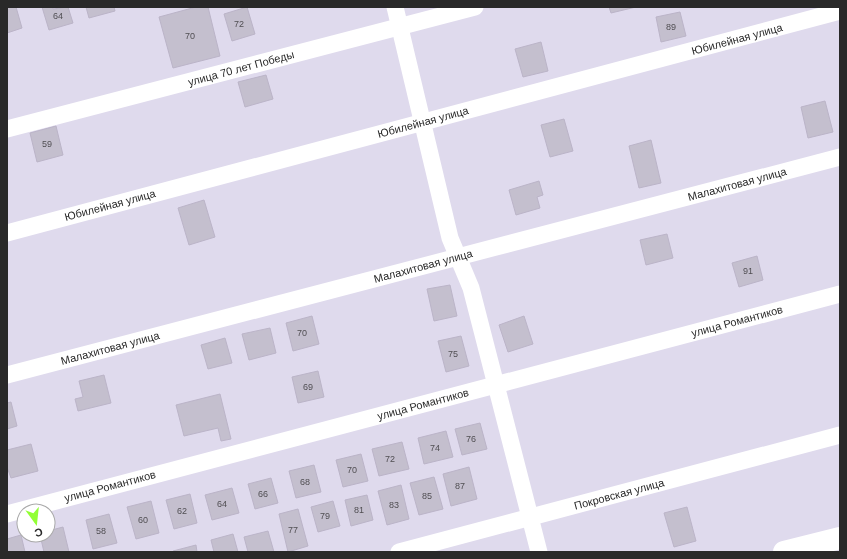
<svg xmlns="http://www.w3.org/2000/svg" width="847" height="559" viewBox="0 0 847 559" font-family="Arial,sans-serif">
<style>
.building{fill:#c4bfce;stroke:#bbb4c8}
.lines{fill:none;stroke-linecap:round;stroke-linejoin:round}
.street{stroke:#fff;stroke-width:17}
.secondary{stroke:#fff;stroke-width:22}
.labels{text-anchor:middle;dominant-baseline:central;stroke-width:3.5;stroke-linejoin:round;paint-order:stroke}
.number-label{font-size:9px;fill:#504e52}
.street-label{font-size:11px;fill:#292929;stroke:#fff}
</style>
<rect width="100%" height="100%" fill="#dfdaed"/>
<g class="building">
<path d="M7,7H16L22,28L7,33Z"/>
<path d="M42,7H53V9L68,7L73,23L49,30Z"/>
<path d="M86,7H114L115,11L89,18Z"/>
<path d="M196,7H208L220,56L173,68L159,17Z"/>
<path d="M247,7L255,34L232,41L224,14Z"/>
<path d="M609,7H636L611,13Z"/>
<path d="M680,12L686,36L661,42L656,17Z"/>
<path d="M541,42L548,71L523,77L515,49Z"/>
<path d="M266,75L273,99L245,107L238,82Z"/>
<path d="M825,101L833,132L808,138L801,107Z"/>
<path d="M564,119L573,151L550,157L541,125Z"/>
<path d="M56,126L63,155L37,162L30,133Z"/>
<path d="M651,140L661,183L639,188L629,146Z"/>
<path d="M539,181L543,195L537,197L540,208L516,215L509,190Z"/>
<path d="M204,200L215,237L189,245L178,208Z"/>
<path d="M667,234L673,258L646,265L640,240Z"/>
<path d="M757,256L763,280L739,287L732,263Z"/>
<path d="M450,285L457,316L434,321L427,289Z"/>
<path d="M312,316L319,344L293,351L286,323Z"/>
<path d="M524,316L533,344L508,352L499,325Z"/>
<path d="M270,328L276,353L249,360L242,334Z"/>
<path d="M461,336L469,366L446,372L438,341Z"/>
<path d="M225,338L232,363L208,369L201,345Z"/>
<path d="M318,371L324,397L298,403L292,377Z"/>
<path d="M104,375L111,403L78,411L75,399L83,397L79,381Z"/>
<path d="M220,394L231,439L221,441L218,428L184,436L176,405Z"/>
<path d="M11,402L17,426L7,429V403Z"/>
<path d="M480,423L487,449L462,455L455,429Z"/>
<path d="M446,431L453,457L424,464L418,438Z"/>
<path d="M402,442L409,469L379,476L372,449Z"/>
<path d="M31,444L38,471L11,478L7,467V450Z"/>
<path d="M361,454L368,481L343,487L336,460Z"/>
<path d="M314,465L321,492L296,498L289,471Z"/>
<path d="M469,467L477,499L451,506L443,474Z"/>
<path d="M434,477L443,509L419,515L410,483Z"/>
<path d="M271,478L278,503L255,509L248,484Z"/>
<path d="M401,485L409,519L387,525L378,491Z"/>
<path d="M232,488L239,513L212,520L205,495Z"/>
<path d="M190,494L197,523L174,529L166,500Z"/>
<path d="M367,495L373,520L351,526L345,500Z"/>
<path d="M151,501L159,533L136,539L127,507Z"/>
<path d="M333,501L340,526L318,532L311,507Z"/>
<path d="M687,507L696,541L674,547L664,513Z"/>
<path d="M298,509L308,546L288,552L279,514Z"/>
<path d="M109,514L117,543L93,549L86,520Z"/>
<path d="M63,527L69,552H44L40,535H48V531Z"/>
<path d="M268,531L274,552H248L244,537Z"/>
<path d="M233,534L238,552H214L211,540Z"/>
<path d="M21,535L25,552H7V539Z"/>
<path d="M196,545L197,552H174L173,551Z"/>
</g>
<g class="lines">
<g class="street">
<path d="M395,7L450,238L471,288L539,552"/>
<path d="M7,129L475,7"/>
<path d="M7,233L840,11"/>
<path d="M7,375L840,157"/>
<path d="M7,514L840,294"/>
<path d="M399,552L840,435"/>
</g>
<path class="secondary" d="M784,552L840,538"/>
</g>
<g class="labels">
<g class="number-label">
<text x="58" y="16">64</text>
<text x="239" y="24">72</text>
<text x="671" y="27">89</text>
<text x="190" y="36">70</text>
<text x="47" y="144">59</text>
<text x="748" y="271">91</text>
<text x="302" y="333">70</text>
<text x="453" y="354">75</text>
<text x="308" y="387">69</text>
<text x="471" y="439">76</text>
<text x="435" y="448">74</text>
<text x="390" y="459">72</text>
<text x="352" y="470">70</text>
<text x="305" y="482">68</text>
<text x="460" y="486">87</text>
<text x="263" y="494">66</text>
<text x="427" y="496">85</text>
<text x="222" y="504">64</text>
<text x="394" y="505">83</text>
<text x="359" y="510">81</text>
<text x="182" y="511">62</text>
<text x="325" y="516">79</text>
<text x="143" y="520">60</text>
<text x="293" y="530">77</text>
<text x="101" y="531">58</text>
</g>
<g class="street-label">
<text transform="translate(737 39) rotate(-15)">Юбилейная улица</text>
<text transform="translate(241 68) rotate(-15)">улица 70 лет Победы</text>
<text transform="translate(423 122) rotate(-15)">Юбилейная улица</text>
<text transform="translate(737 184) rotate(-15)">Малахитовая улица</text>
<text transform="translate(110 205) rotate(-15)">Юбилейная улица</text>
<text transform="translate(423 266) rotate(-15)">Малахитовая улица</text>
<text transform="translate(737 321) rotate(-15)">улица Романтиков</text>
<text transform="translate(110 348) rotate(-15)">Малахитовая улица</text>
<text transform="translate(423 404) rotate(-15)">улица Романтиков</text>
<text transform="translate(110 486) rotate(-15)">улица Романтиков</text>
<text transform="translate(619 494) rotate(-15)">Покровская улица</text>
</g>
</g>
<rect width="847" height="559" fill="none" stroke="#292929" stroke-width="16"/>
<g transform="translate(36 523) rotate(165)"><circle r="19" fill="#ffffff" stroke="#a9a9a9"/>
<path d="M0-3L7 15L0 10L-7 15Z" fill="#92ff35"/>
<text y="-6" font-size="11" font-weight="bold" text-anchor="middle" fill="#292929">С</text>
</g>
</svg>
